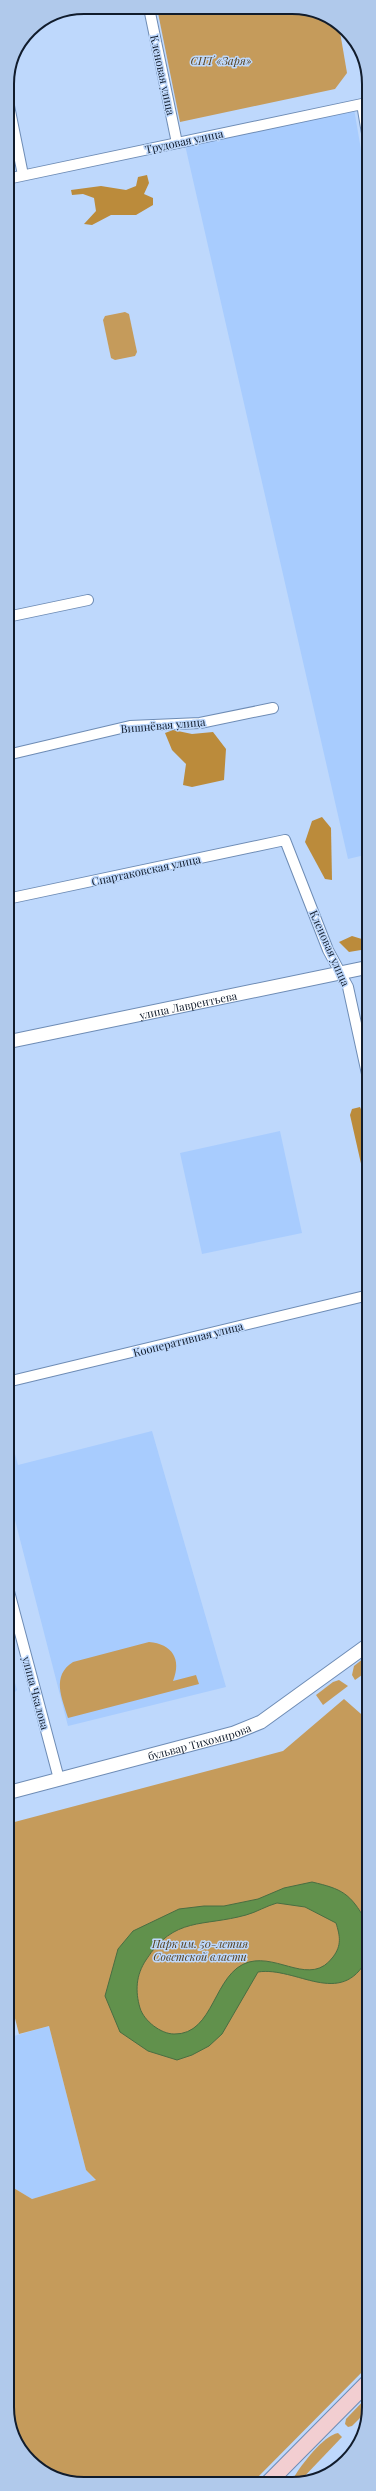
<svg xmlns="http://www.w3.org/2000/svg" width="376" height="2491" viewBox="0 0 376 2491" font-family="'Playfair Display',serif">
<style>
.built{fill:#a8ccfe}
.green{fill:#c59b5b}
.forest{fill:#bb8b3b}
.water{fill:#61914c;stroke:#496e42;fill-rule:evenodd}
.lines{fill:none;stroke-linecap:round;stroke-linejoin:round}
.minor-casing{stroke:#6e8cb5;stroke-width:12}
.tertiary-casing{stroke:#6e8cb5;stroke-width:15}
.secondary-casing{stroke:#6e8cb5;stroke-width:17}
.minor{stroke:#fff;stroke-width:10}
.tertiary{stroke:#fff;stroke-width:13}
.secondary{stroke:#f2ced1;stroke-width:15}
.labels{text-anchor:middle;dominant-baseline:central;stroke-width:3;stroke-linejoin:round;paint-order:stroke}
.park-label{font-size:11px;font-style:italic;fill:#55401e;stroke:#bed8fc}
.street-label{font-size:11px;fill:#111c2c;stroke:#bed8fc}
.rim{fill:none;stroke:#111c2c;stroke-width:2}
</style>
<rect width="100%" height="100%" fill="#bed8fc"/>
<g class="built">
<path d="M354,109L369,196V854L348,859L185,145Z"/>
<path d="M7,127L16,165L7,167Z"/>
<path d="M280,1131L302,1233L202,1254L180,1153Z"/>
<path d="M7,1425L18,1465L152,1431L226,1687L68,1726L7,1489Z"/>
<path d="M7,1654L17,1690L7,1700Z"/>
<path d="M49,2026L86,2170L96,2181L32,2199L7,2184V2038Z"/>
</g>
<g class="green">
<path d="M157,8L312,10L339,26L347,73L335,89L180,122Z"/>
<path d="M125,312L129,314L137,352L135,356L115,360L111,358L103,320L105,316Z"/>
<path d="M149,1642C172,1644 182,1659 173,1681L196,1675L199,1684L68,1718C62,1698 51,1676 73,1662Z"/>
<path d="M369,1654V1670L355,1680L352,1675L354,1666Z"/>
<path d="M339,1680L348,1686L323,1705L316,1695L333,1682Z"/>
<path d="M344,1699L369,1721V2365L252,2483L64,2481L26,2458L7,2413V2184L32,2199L96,2180L86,2170L49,2026L19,2034L7,1987V1824L283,1751Z"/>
<path d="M369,2395V2409L352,2426L348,2427L345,2424L346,2419Z"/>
<path d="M338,2433L342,2437L299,2482L294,2477C302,2464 323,2436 338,2433Z"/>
</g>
<g class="forest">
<path d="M147,175L149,183L144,194L153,198V205L136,215H111L92,225L84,224L96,211L94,198L83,194L72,195L71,190L101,186L126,190L136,186L138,177Z"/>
<path d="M173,730L192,734L213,732L226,749L224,780L192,787L183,785L186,764L172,750L165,733Z"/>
<path d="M322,817L331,828L332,880L325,879L305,842L312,821Z"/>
<path d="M352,936L365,940L361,950L349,952L339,942Z"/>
<path d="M360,1107C374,1135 369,1169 369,1199L350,1115L352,1109Z"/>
</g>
<path class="water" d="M312,1882C342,1889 350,1893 366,1921C371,1929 372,1950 367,1959C341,2009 296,1966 258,1972L222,2034L209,2046L192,2055L177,2060L148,2051L120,2032L105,1996L118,1949L133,1931L179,1909L204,1906H224L258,1899L284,1888ZM277,1903L305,1907L336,1923C340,1936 342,1945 333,1957C311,1987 279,1954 249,1962C213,1972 215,2035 174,2034C161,2034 144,2021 140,2008C135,1991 136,1975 146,1960C174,1916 203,1927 246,1915C257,1912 266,1906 277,1903Z"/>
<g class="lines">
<g class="minor-casing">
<g id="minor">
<path d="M149,8L177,143"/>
<path d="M7,96L23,175"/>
<path d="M7,179L362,104L369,145"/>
<path d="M7,617L88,600"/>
<path d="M7,755L130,726L200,723L273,708"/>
<path d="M7,899L285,840L328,950L348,987L369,1083"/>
<path d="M7,1382L369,1295"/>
<path d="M7,1584L59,1779"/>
</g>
</g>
<g class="tertiary-casing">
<g id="tertiary">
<path id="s1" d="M7,1042L369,967"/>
<path id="s2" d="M7,1793L234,1733L261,1722L369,1644"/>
</g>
</g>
<g class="secondary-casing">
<path id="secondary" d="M267,2484L369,2381"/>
</g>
<use href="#minor" class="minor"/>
<use href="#tertiary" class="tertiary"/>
<use href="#secondary" class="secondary"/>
</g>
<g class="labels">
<g class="park-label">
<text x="221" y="60">СНТ «Заря»</text>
<text x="200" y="1943">Парк им. 50-летия<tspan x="200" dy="13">Советской власти</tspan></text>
</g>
<g class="street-label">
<text transform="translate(163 75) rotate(78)">Кленовая улица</text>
<text transform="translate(184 141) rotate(-12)">Трудовая улица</text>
<text transform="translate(163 725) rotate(-5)">Вишнёвая улица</text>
<text transform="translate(146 870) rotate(-12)">Спартаковская улица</text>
<text transform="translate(330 948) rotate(66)">Кленовая улица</text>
<text stroke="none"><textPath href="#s1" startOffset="185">улица Лаврентьева</textPath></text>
<text transform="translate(188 1339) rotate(-14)">Кооперативная улица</text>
<text transform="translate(36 1693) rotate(75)">улица Чкалова</text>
<text stroke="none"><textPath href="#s2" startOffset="199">бульвар Тихомирова</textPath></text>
</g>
</g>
<path d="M0 0H376V2491H0ZM84 14H292A70 70 0 0 1 362 84V2407A70 70 0 0 1 292 2477H84A70 70 0 0 1 14 2407V84A70 70 0 0 1 84 14Z" fill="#b0c9eb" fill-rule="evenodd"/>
<path class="rim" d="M84 14H292A70 70 0 0 1 362 84V2407A70 70 0 0 1 292 2477H84A70 70 0 0 1 14 2407V84A70 70 0 0 1 84 14Z"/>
</svg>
